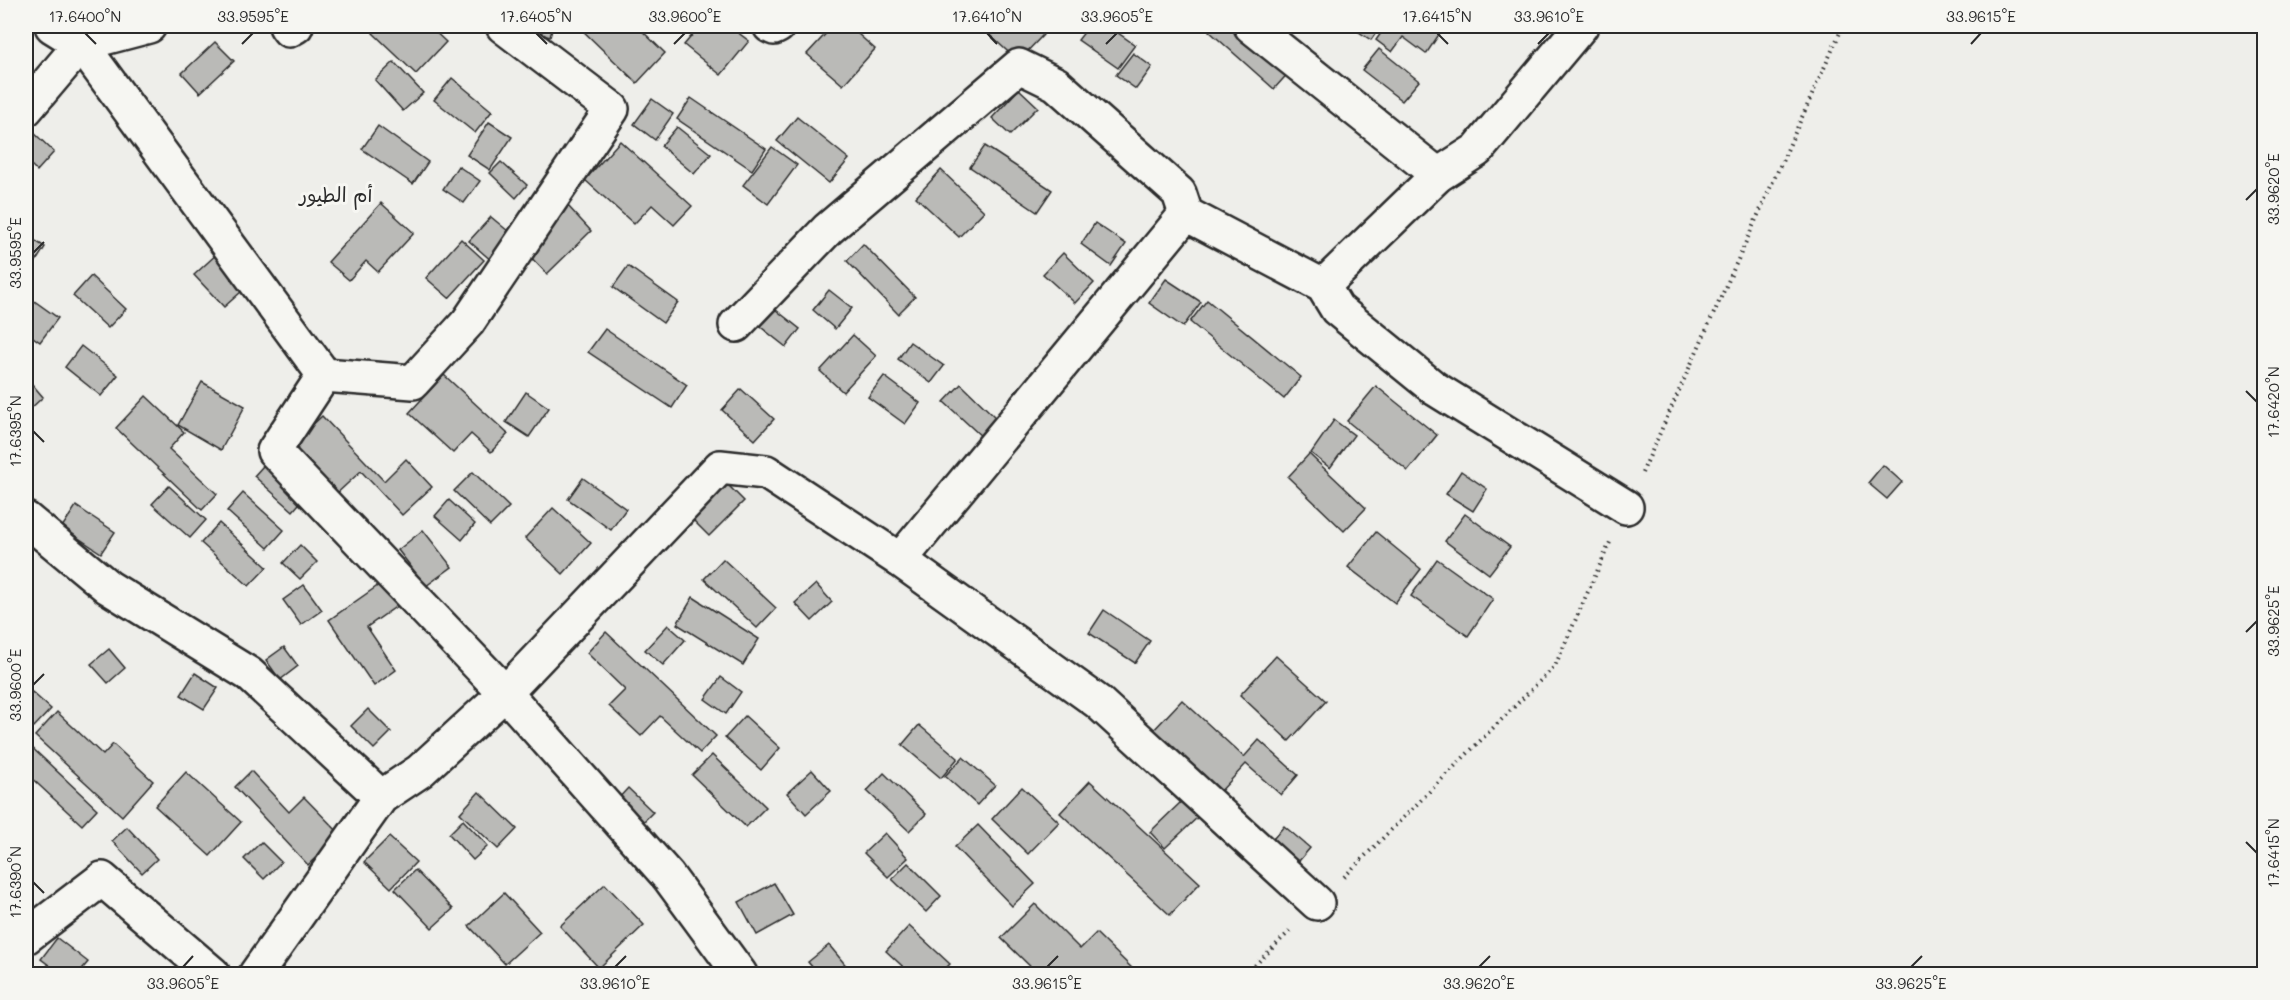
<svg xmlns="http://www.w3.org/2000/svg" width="2290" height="1000" viewBox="0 0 2290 1000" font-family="Mali,'Playpen Sans Arabic',sans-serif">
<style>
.building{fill:#babab7;stroke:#2b2b2b;stroke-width:1.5}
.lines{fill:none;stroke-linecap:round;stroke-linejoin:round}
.minor-casing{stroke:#2b2b2b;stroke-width:38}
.path{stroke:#2b2b2b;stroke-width:4;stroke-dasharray:1.5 4.5;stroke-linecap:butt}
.minor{stroke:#f6f6f2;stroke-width:33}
.ticks{fill:none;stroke:#2b2b2b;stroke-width:2}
.labels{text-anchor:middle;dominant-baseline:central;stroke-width:6;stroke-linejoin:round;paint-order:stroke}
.quarter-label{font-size:20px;fill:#2b2b2b;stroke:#f6f6f2}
.neatline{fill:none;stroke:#2b2b2b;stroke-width:2}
.ticks-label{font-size:15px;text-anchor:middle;fill:#2b2b2b}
</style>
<rect width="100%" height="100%" fill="#eeeeea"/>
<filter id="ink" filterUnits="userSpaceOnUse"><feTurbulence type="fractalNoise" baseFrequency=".0167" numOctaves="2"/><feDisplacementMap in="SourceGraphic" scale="12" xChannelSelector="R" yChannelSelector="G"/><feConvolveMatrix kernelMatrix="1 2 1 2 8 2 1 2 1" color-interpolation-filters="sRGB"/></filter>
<g filter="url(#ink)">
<g class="building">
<path d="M380,26H429L446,42L416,74L373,33Z"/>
<path d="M522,26H553L550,37L522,28Z"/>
<path d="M578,26H637L665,53L637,83Z"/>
<path d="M700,26H729L749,41L721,75L684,45Z"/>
<path d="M833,26H849L875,49L843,85L807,54Z"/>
<path d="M980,26H1033L1043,35L1018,61Z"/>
<path d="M1089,26H1108L1135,45L1118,68L1078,40Z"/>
<path d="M1214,26H1240L1291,70L1274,89L1209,31Z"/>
<path d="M1350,26H1381L1371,40Z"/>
<path d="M1386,26H1442L1444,27L1426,54L1403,37L1392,52L1376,40Z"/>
<path d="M215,42L234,61L200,93L182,73Z"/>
<path d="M1379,49L1419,81L1402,101L1362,70Z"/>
<path d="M1133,53L1152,67L1136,89L1116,75Z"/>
<path d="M394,62L423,93L403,111L375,80Z"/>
<path d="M452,78L492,111L475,133L434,100Z"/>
<path d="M1019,89L1038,107L1010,135L992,118Z"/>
<path d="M691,98L766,149L752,170L677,119Z"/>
<path d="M652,99L673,114L655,140L634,124Z"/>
<path d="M797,117L849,159L829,183L777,141Z"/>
<path d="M489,122L512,137L490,170L467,155Z"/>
<path d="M378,126L428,162L413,184L362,149Z"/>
<path d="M677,127L711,154L694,174L661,146Z"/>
<path d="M31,130L54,152L37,171L26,160V136Z"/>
<path d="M620,141L692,206L674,225L652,205L634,224L585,180Z"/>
<path d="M985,146L1052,190L1037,212L970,167Z"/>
<path d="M772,147L797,165L768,204L743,185Z"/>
<path d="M501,162L527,185L516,198L490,173Z"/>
<path d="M458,166L480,181L464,203L443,189Z"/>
<path d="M941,170L984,211L959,237L916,197Z"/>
<path d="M381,203L414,233L378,272L366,261L349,280L328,262Z"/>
<path d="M568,206L591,231L547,274L523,249Z"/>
<path d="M491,217L514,236L493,262L469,241Z"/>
<path d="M1095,223L1126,244L1111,266L1081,244Z"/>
<path d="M26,235L45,247L30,271L26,269Z"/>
<path d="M461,239L484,260L449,298L426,278Z"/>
<path d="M863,244L915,297L898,314L847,261Z"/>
<path d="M219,252L250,284L224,307L194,275Z"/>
<path d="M1063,253L1094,283L1075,303L1043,274Z"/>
<path d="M628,266L678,302L663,323L613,287Z"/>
<path d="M91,276L126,309L108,328L73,296Z"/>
<path d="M1166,279L1201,302L1183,327L1149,303Z"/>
<path d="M829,290L852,308L835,329L813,310Z"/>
<path d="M26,295L58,318L40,342L26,332Z"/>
<path d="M1207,300L1301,377L1284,399L1190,322Z"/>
<path d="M771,306L800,329L786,347L757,324Z"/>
<path d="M605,329L687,385L672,408L588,352Z"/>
<path d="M853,335L876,356L843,392L820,371Z"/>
<path d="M910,342L944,366L931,383L898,359Z"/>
<path d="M81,346L118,375L101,396L65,367Z"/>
<path d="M444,375L508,434L491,452L471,434L453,453L409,413Z"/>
<path d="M884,376L920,403L905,424L868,397Z"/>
<path d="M26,377L43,397L27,412L26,410Z"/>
<path d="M202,382L245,406L221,450L178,425Z"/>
<path d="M961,384L998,420L982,437L944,402Z"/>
<path d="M1376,386L1437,435L1408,471L1347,421Z"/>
<path d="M741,389L774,419L755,440L722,410Z"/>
<path d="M526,392L549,408L529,437L506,422Z"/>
<path d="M146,396L184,432L169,449L217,494L202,510L116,428Z"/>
<path d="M322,416L384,481L406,459L432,487L402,515L361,471L333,497L288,448Z"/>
<path d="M1334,420L1354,435L1330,468L1311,453Z"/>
<path d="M1309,454L1366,508L1344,531L1288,477Z"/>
<path d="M272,456L310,491L293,511L254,476Z"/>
<path d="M1883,465L1902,482L1887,499L1868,483Z"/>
<path d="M1461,471L1487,489L1473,511L1446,494Z"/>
<path d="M473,472L509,507L490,526L454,491Z"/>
<path d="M583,478L626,509L611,530L568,499Z"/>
<path d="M727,484L744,501L709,536L692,519Z"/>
<path d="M169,486L206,520L190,538L152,504Z"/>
<path d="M243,493L284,530L268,548L227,511Z"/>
<path d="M449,500L475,524L462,540L435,516Z"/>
<path d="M76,506L115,532L101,553L62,527Z"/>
<path d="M553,508L591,543L563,574L525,538Z"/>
<path d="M1465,514L1510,547L1489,574L1445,541Z"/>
<path d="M219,523L267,567L249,586L201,543Z"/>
<path d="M423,530L452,567L426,586L398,550Z"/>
<path d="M1376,532L1421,569L1395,603L1348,567Z"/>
<path d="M300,545L317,562L300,579L283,563Z"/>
<path d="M723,559L776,608L757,628L704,579Z"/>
<path d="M1437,559L1493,599L1468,636L1411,596Z"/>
<path d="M389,578L404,601L367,627L396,670L374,686L329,620Z"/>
<path d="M816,584L832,602L812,621L795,603Z"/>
<path d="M304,585L322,610L301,625L283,600Z"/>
<path d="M693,597L759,639L743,665L677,624Z"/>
<path d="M1104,610L1150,641L1135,663L1089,633Z"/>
<path d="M668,625L685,640L663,665L645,650Z"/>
<path d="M606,632L716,736L700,753L660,716L641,736L609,706L625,690L587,653Z"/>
<path d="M284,647L298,666L280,680L266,660Z"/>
<path d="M109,649L125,668L108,683L91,664Z"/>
<path d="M1276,656L1326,701L1289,741L1240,695Z"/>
<path d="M195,673L218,688L204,709L181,695Z"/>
<path d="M721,677L741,692L726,714L705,699Z"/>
<path d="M32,692L51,709L34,727L26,719V700Z"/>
<path d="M1182,700L1244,757L1259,740L1298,775L1281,795L1246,764L1218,794L1151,733Z"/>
<path d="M368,709L391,732L374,749L351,726Z"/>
<path d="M57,712L103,755L113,744L153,781L122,816L35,736Z"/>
<path d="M745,716L780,748L761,770L725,738Z"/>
<path d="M919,725L958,758L941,778L902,745Z"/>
<path d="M26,742L97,809L82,825L26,773Z"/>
<path d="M712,755L766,807L746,827L692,775Z"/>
<path d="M963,757L995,785L977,805L945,776Z"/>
<path d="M812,770L831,791L806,814L787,793Z"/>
<path d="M251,771L289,812L304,797L340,834L308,865L235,787Z"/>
<path d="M186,772L241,822L210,856L155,806Z"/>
<path d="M884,773L926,814L909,831L867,791Z"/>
<path d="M1090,781L1200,883L1170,915L1060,813Z"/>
<path d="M1022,787L1059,822L1028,854L992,819Z"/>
<path d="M628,788L653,812L642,823L617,800Z"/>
<path d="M479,792L517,829L498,849L460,813Z"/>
<path d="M1183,800L1199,816L1165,848L1150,832Z"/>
<path d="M463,820L488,846L473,860L449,834Z"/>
<path d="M978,825L1035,884L1012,906L955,847Z"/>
<path d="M1284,826L1310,848L1294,867L1269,844Z"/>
<path d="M127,827L157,859L142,873L112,841Z"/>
<path d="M885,833L908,858L888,877L864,853Z"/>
<path d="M389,837L416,862L391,888L364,862Z"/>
<path d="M261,842L281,862L264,879L244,859Z"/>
<path d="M908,863L941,896L926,912L892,879Z"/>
<path d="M415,870L453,909L432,928L395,889Z"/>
<path d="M774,883L793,915L757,935L739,902Z"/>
<path d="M605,884L644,925L599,968L560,926Z"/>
<path d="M504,893L540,932L505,964L469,926Z"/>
<path d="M1035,904L1080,949L1096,933L1138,974H1038L1001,938Z"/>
<path d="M909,926L950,964L940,974H911L886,951Z"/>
<path d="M57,938L88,962L78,974H61L41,959Z"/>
<path d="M829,945L853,974H818L808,962Z"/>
</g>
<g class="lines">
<g class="minor-casing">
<g id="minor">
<path d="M52,26L81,44L324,375L413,382L468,322L612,109L503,26"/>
<path d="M286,26L289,30L296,26"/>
<path d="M770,26L774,28L778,26"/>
<path d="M1251,26L1438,175"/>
<path d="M26,109L81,44L149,26"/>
<path d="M1323,286L1438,175L1477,150L1581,26"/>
<path d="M736,325L828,229L1019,66L1056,84L1179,193L1186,214L1323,286L1337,309L1434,388L1626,507"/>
<path d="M324,375L274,451L505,693L668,876L740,974"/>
<path d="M26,519L108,587L249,674L381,797"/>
<path d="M900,560L1098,702L1317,903"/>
<path d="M26,937L102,879L213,974"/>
<path d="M256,974L381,797L420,771L505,693L720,467L766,472L900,560L1186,214"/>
</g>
</g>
<g class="path">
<path d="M1642,473L1843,26"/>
<path d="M1344,877L1555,666L1611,540"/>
<path d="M1246,974L1292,929"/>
</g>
<use href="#minor" class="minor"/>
</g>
</g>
<path class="ticks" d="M85,33L96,44M536,33L547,44M987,33L997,44M1437,33L1448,44M242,44L253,33M674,44L685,33M1106,44L1117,33M1538,44L1549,33M1971,44L1981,33M2246,200L2257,189M33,253L44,242M2246,391L2257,402M33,431L44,442M2246,632L2257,621M33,685L44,674M2246,842L2257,853M33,882L44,893M183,967L193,956M615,967L626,956M1047,967L1058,956M1479,967L1490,956M1911,967L1922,956"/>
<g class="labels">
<g class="quarter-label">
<text x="336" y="194">أم الطيور</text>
</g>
</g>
<rect width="2290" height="1000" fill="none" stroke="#f6f6f2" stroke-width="66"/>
<rect x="33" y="33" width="2224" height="934" class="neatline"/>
<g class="ticks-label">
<text x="85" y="22">17.6400°N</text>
<text x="253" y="22">33.9595°E</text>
<text x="536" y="22">17.6405°N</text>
<text x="685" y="22">33.9600°E</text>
<text x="987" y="22">17.6410°N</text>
<text x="1117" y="22">33.9605°E</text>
<text x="1437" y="22">17.6415°N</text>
<text x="1549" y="22">33.9610°E</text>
<text x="1981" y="22">33.9615°E</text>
<text transform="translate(2274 189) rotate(-90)" y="5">33.9620°E</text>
<text transform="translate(16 253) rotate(-90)" y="5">33.9595°E</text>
<text transform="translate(2274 402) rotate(-90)" y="5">17.6420°N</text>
<text transform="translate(16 431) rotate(-90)" y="5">17.6395°N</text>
<text transform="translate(2274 621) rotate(-90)" y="5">33.9625°E</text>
<text transform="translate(16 685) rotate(-90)" y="5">33.9600°E</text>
<text transform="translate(2274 853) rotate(-90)" y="5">17.6415°N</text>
<text transform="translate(16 882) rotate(-90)" y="5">17.6390°N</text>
<text x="183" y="989">33.9605°E</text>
<text x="615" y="989">33.9610°E</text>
<text x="1047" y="989">33.9615°E</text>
<text x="1479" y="989">33.9620°E</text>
<text x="1911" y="989">33.9625°E</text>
</g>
</svg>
